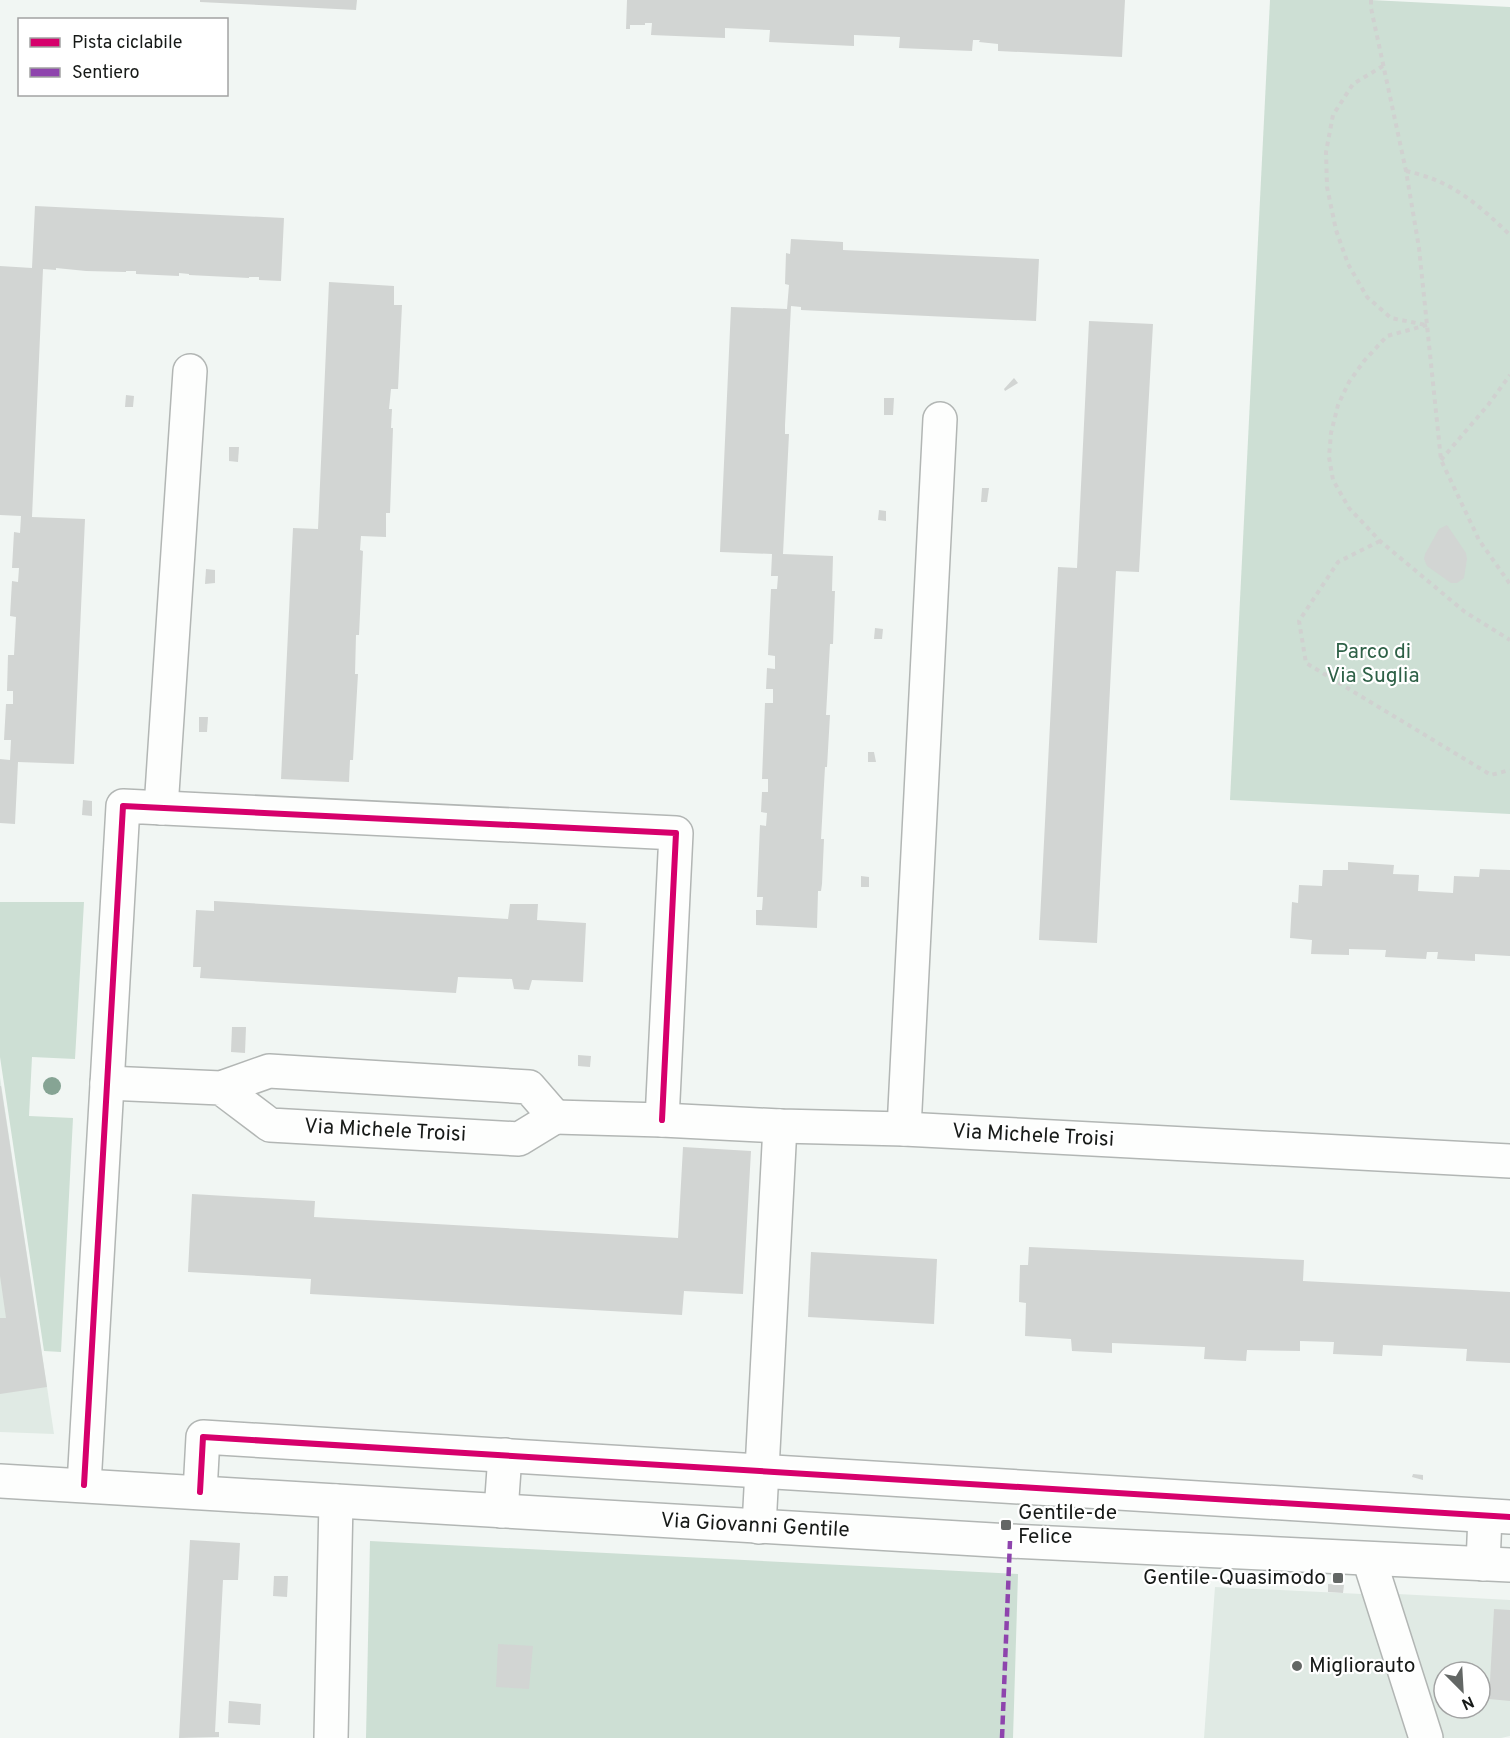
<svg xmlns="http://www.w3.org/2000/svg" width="1510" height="1738" viewBox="0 0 1510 1738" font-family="Overpass,sans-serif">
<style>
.built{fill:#e0eae4;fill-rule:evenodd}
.green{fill:#cddfd4}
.building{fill:#d2d5d3}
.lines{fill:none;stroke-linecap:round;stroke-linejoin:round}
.minor-casing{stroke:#b2b6b4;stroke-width:36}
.major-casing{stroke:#b2b6b4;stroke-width:36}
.path{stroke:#d0d1d0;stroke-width:4;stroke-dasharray:4.5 4.5;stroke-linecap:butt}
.minor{stroke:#fdfefd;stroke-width:33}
.major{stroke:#fdfefd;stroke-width:33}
.quiet{stroke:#8e44ad;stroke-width:4.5;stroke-dasharray:9 4.5;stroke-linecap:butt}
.cycleway-casing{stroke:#fff;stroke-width:10}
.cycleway{stroke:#d6006c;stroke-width:6}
.tree{fill:#86a494}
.poi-dot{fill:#636765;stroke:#fff;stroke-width:2}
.labels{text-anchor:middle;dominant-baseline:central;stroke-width:4.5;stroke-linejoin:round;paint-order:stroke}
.park-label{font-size:21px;fill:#2e6147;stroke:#fff}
.street-label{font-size:21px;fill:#171a18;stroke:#fff}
.poi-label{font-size:21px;fill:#171a18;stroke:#fff;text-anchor:start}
</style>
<rect width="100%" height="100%" fill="#f1f6f3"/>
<g class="built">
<path d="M0,1077L47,1387L54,1434L0,1432Z"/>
<path d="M1215,1587L1362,1594L1409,1738H1204Z"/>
<path d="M1398,1594L1510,1600V1736L1501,1738H1443ZM1444,1672H1480V1708H1444Z"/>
</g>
<g class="green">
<path d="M1270,0H1371L1510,7V814L1230,800Z"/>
<path d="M0,902H84L75,1059L32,1057L29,1116L73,1118L61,1352L44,1351L0,1057Z"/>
<path d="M370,1541L1018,1574L1013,1738H366Z"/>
</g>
<g class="building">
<path d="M200,0H357L356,10L200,2Z"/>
<path d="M627,0H1125L1122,57L998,51V44L979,42L980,40H973L972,51L899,48L900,37L854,35V46L769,42L770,30L725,28V38L651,35L652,23H645V25H630V29H626Z"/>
<path d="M35,206L284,218L281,281L259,280V277H249V278L189,275V274L179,273V276L136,274V271H126V272L86,271L56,268V270L43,269L32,517L85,519L74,764L18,762L15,824L0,823V759L10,760L11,740H4L6,704H13V691H7L8,655H14L16,617L10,616L12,581L18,582L19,568H12L14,532L20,533L21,516L0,515V266L32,268Z"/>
<path d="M791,239L843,242V250L1039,259L1036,321L801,310V307L791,306L785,425V434H789L783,554L833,556L832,591H835L833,644H830L826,715H830L827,767H825L821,839H824L822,884L821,891H818L817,928L756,925V910H762L763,897H757L760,825L766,826L767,813L761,812L762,792H768V779H762L765,703H773V689H766L767,668L775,669V656L768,655L771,589H777L778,576H771L772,554L720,552L731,307L787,309L789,285L785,284L786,253L790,254Z"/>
<path d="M329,282L394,286V305H402L398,389H391L389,409H392L391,428H393L390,513H386V537L361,536L360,550L363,551L359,635H356L355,674H358L353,760H350L349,782L281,779L293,528L318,529Z"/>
<path d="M1089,321L1153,324L1139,572L1116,571L1097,943L1039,940L1058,567L1077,568Z"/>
<path d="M1014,378L1018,383L1005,391L1004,389Z"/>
<path d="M126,395L134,396L133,407H125Z"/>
<path d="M884,398H894L893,415H884Z"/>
<path d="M229,447H239L238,462L229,461Z"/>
<path d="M982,488H989L987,502H981Z"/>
<path d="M879,510L886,511V521L878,520Z"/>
<path d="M1447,525L1466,553L1467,559L1464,578L1457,583H1451L1427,566L1424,559L1425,554L1439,529Z"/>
<path d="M206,569L215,570V583L205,584Z"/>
<path d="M875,628L883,629L882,639H874Z"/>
<path d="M199,717H208L207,732H199Z"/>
<path d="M868,752H874L876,762H868Z"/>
<path d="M83,800L92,801V816L82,815Z"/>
<path d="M1348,862L1394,865L1393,874L1419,875L1418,891L1453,893L1454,876L1479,877L1480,869L1510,870V956L1475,954V961L1437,959L1438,952H1427L1426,959L1385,957L1386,950L1349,949V955L1311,954L1312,940L1290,938L1292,902L1298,903L1299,885L1322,886L1323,870H1348Z"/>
<path d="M861,876L869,877V887H861Z"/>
<path d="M214,901L508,919L510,904H538L537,920L586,923L583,982L532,980L529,990L514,989L512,979L458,977L456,993L200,978L201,967H193L196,910L214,911Z"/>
<path d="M232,1027H246L245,1053L231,1052Z"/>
<path d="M578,1055L591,1056L590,1067L578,1066Z"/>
<path d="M0,1086H1L47,1387L0,1394V1318H6L0,1276Z"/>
<path d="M683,1147L751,1151L743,1294L684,1291L682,1315L310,1294L311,1279L188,1272L192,1194L315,1201L314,1217L678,1238Z"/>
<path d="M1029,1247L1304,1260L1303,1281L1510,1292V1363L1466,1361L1467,1349L1383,1345L1382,1356L1333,1354L1334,1342L1300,1341V1351L1247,1350L1246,1361L1204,1359L1205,1347L1112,1343V1353L1072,1351L1071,1339L1025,1336L1026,1303L1019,1302L1020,1265H1028Z"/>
<path d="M811,1252L937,1259L934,1324L808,1317Z"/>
<path d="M1413,1474L1423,1475V1480L1412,1477Z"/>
<path d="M190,1540L240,1543L238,1580H223L215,1732H219V1737L179,1738Z"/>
<path d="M274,1576H288L287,1597L273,1596Z"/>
<path d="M1328,1584L1344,1585L1343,1593L1328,1592Z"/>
<path d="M1494,1609L1510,1610V1701L1489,1699Z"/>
<path d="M498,1644L533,1646L529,1689L496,1687Z"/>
<path d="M229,1701L261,1704L260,1725L228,1723Z"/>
</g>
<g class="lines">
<g class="minor-casing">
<g id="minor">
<path d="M161,808L190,371"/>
<path d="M107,1083L221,1088L269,1071L529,1087L555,1117L519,1139L270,1125L221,1088"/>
<path d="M555,1117L662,1120L780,1126L904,1129L1510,1161"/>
<path d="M904,1129L940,419"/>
<path d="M84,1485L123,806L676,833L662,1120"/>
<path d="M200,1492L203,1437L1510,1517"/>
<path d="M501,1511L505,1455"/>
<path d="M759,1527L780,1126"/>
<path d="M1369,1559L1426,1738"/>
<path d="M1483,1564L1485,1516"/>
<path d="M331,1738L336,1501"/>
</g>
</g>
<g class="major-casing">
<path id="major" d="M0,1481L1010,1541L1510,1565"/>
</g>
<g class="path">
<path d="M1371,0V8L1406,171L1419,248L1441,460L1479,540L1510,584"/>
<path d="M1383,66L1353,84L1333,115L1326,152L1327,187L1336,230L1348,264L1367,297L1391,318L1426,325"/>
<path d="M1406,171C1415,173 1425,176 1433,179C1464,191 1487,213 1510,235"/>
<path d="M1427,325L1387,336L1364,361L1349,382L1338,405L1331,433L1329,457L1333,480L1349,508L1380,541L1465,612L1510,640"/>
<path d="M1441,460L1488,405L1510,375"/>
<path d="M1380,541L1338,562L1299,621L1306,663L1491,775L1510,770"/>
</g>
<use href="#minor" class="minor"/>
<use href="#major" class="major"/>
<path class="quiet" d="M1002,1738L1010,1541"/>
<g class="cycleway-casing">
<g id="cycleway">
<path d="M84,1485L123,806L676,833L662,1120"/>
<path d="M200,1492L203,1437L1510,1517"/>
</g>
</g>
<use href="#cycleway" class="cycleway"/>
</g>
<circle class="tree" cx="52" cy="1086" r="9"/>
<g class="poi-dot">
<rect x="1000" y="1519" width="12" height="12" rx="3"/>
<rect x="1332" y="1572" width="12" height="12" rx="3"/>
<circle cx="1297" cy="1666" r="6"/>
</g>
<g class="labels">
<g class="park-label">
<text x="1373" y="652">Parco di<tspan x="1373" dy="24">Via Suglia</tspan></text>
</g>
<g class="street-label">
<text transform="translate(385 1131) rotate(3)">Via Michele Troisi</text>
<text transform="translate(1033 1136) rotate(3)">Via Michele Troisi</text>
<text transform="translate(755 1526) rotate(3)">Via Giovanni Gentile</text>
</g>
<g class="poi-label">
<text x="1018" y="1513">Gentile-de<tspan x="1018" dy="24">Felice</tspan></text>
<text x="1326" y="1578" text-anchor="end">Gentile-Quasimodo</text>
<text x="1309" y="1666">Migliorauto</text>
</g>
</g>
<rect x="18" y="18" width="210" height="78" fill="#ffffff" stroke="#a2a3a3" stroke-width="1.5"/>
<rect x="30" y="38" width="30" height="9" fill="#d6006c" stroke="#a2a3a3" stroke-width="1.5"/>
<text x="72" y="48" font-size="18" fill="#171a18">Pista ciclabile</text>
<rect x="30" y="68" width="30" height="9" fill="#8e44ad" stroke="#a2a3a3" stroke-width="1.5"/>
<text x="72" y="78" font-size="18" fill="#171a18">Sentiero</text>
<g transform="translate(1462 1690) rotate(156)"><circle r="28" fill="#ffffff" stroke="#a2a3a3" stroke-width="1.5"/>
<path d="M0-4.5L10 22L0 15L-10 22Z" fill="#636765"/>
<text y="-9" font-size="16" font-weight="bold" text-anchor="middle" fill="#171a18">N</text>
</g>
</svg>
